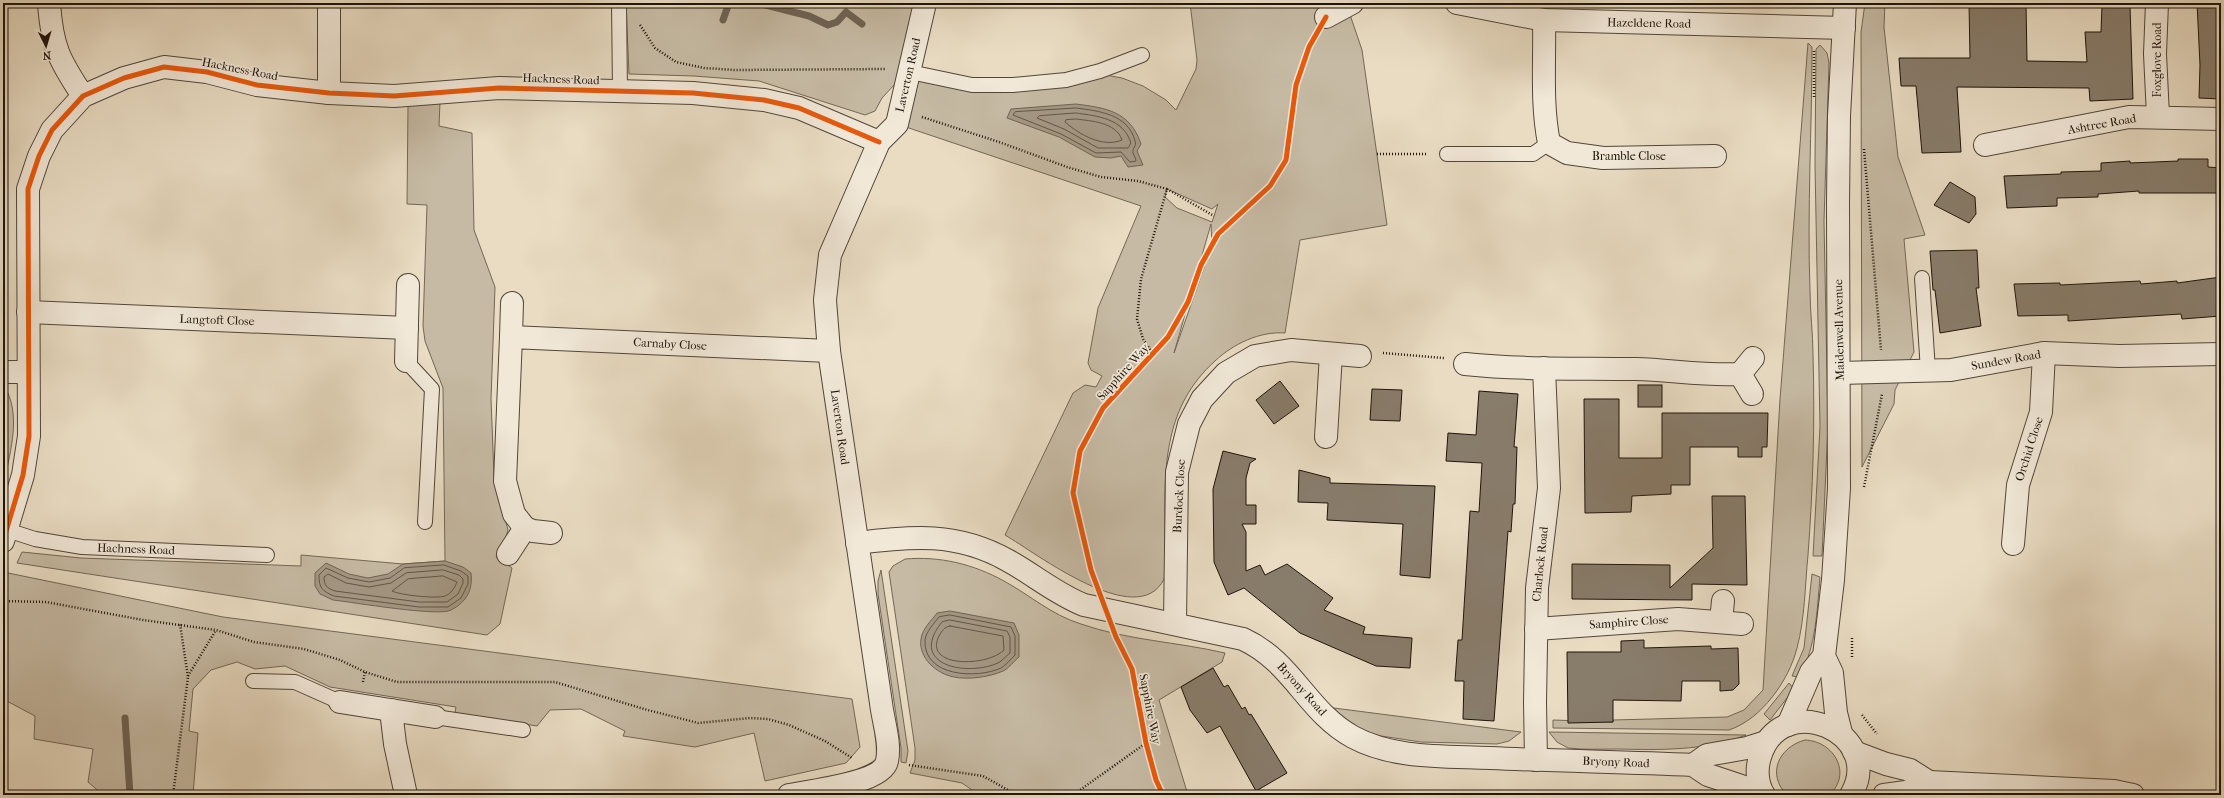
<svg xmlns="http://www.w3.org/2000/svg" width="2224" height="798" viewBox="0 0 2224 798" font-family="'IM FELL French Canon',serif">
<style>
.green{fill:#c6baa4;stroke:#726758;fill-rule:evenodd}
.water{fill:#a49884;stroke:#6e6354}
.lines{fill:none;stroke-linecap:round;stroke-linejoin:round}
.shore{stroke:#615648;stroke-width:1}
.stream{stroke:#6e6354;stroke-width:7}
.building{fill:#887c6b;stroke:#1e140b}
.service-casing{stroke:#514639;stroke-width:16}
.minor-casing{stroke:#514639;stroke-width:24}
.tertiary-casing{stroke:#514639;stroke-width:24}
.path{stroke:#1e140b;stroke-width:2.5;stroke-dasharray:1 2;stroke-linecap:butt}
.service{stroke:#f1e8d8;stroke-width:14}
.minor{stroke:#f1e8d8;stroke-width:22}
.tertiary{stroke:#f1e8d8;stroke-width:22}
.cycleway-casing{stroke:#f1e8d8;stroke-width:8}
.cycleway{stroke:#e8590c;stroke-width:5}
.labels{text-anchor:middle;dominant-baseline:central;stroke-width:3.5;stroke-linejoin:round;paint-order:stroke}
.street-label{font-size:12px;fill:#1e140b;stroke:#f1e8d8}
</style>
<rect width="100%" height="100%" fill="#e9dcc3"/>
<filter id="stains"><feTurbulence type="fractalNoise" baseFrequency=".005" numOctaves="4"/><feColorMatrix values="0 0 0 0 .2 0 0 0 0 .09 0 0 0 0 .02 0 0 0 .5 -.17"/></filter>
<radialGradient id="worn" r=".72"><stop offset=".6" stop-color="#630" stop-opacity="0"/><stop offset="1" stop-color="#630" stop-opacity=".3"/></radialGradient>
<g class="green">
<path d="M626,3H924L910,68L882,98L875,111L865,115L759,81L694,76L629,74Z"/>
<path d="M1190,3H1346L1362,50L1387,225L1300,240L1285,333C1260,331 1233,344 1215,361C1165,406 1164,464 1165,527C1165,544 1168,563 1164,579C1138,632 1036,553 1005,535L1073,393L1085,385L1096,387L1102,376L1091,370L1088,363L1098,308L1141,206L897,124L912,68L977,86L1100,74L1122,78L1143,86L1166,100L1176,110L1196,69L1197,60ZM1167,189L1212,209L1218,204L1212,222L1177,208L1165,197ZM1211,224L1212,245L1174,353Z"/>
<path d="M1865,3H1885L1884,27L1898,157L1925,235L1904,239L1914,352L1895,390L1894,404L1862,467L1861,32Z"/>
<path d="M1808,43L1812,47C1812,128 1807,210 1810,291C1810,312 1813,333 1813,355C1815,422 1813,489 1808,555C1805,585 1805,618 1797,648C1789,680 1762,719 1729,730L1553,728V720L1613,722V720L1727,717L1744,710L1763,690L1780,399Z"/>
<path d="M1820,45L1827,53L1829,63L1824,221L1828,425L1822,556H1813L1820,427L1815,165L1816,49Z"/>
<path d="M440,102L439,126L472,133L474,230L495,287L491,399L494,476L508,530L505,540L496,557L512,568L500,624L487,635L17,563L22,552L81,558L301,566V555L403,564L445,561L443,388L425,341L423,326L427,205L407,204L408,106Z"/>
<path d="M3,390L7,391C21,420 9,456 3,487Z"/>
<path d="M905,559C940,556 973,564 1004,581C1031,596 1052,615 1081,624C1126,640 1178,642 1225,653L1222,662L1159,700L1188,795H979L962,783L910,773L915,760V748L889,572L893,566Z"/>
<path d="M881,570L908,751L906,763L901,762V748L878,594V581Z"/>
<path d="M8,573L223,617L852,699L860,747L846,763L765,781L754,733L695,747L623,736L625,731L581,709L550,710L537,726L455,713L456,707L330,687L285,666L255,669L237,662L211,670L193,689L189,731L198,733L193,795H103L88,782L93,749L34,739L35,716L3,699V586Z"/>
<path d="M1812,574L1820,577C1817,612 1816,645 1800,677L1792,676L1804,648Z"/>
<path d="M1789,683L1794,689L1770,720L1764,714Z"/>
<path d="M1326,707L1521,732L1509,741L1497,744L1421,742L1381,736L1359,729Z"/>
<path d="M1549,732L1746,735C1705,751 1660,750 1617,749C1601,749 1584,750 1568,748L1557,742Z"/>
<path d="M1805,740C1834,741 1853,774 1829,795H1787C1766,774 1779,747 1805,740Z"/>
</g>
<g class="water">
<path d="M1076,104C1106,108 1130,111 1141,144L1137,151L1143,165L1128,167L1121,156L1111,158L1095,157L1059,137L1007,118L1011,109Z"/>
<path d="M445,561L463,567L471,573C473,589 467,602 451,610C439,617 352,602 333,600L320,594L315,586V573L326,563L349,574L368,578L388,574L403,564Z"/>
<path d="M950,611L1014,623L1019,635V657C1014,661 1008,669 1003,671C990,677 968,680 954,677C937,674 918,658 921,639C922,629 932,620 937,613Z"/>
</g>
<g class="lines">
<g class="shore">
<path d="M1076,108C1099,111 1128,114 1135,141C1137,146 1132,148 1133,153C1134,156 1136,158 1136,161L1130,162L1121,152L1096,153L1061,134L1013,115L1015,112Z"/>
<path d="M1076,113C1097,116 1123,118 1131,143L1128,148H1098L1064,129L1037,118L1039,116Z"/>
<path d="M1076,119C1091,121 1116,122 1122,140C1103,148 1080,135 1065,122L1066,120Z"/>
<path d="M444,565L461,571L468,576V584L461,598L448,607H419L334,596C322,591 319,588 319,575L326,568L348,578L369,582L390,578L404,568Z"/>
<path d="M443,570L459,575L463,579V583L458,594L447,602H419L335,591C327,588 324,586 324,577L328,574L346,583L369,587L391,583L406,573Z"/>
<path d="M443,576L457,582C455,587 451,594 445,596C436,599 400,595 392,591L408,579Z"/>
<path d="M950,615L1011,627L1015,636V655C1011,659 1006,665 1001,668C977,679 923,677 925,640C926,632 934,623 939,617Z"/>
<path d="M950,620L1007,631L1010,637V653C1006,656 1002,661 998,663C966,677 907,665 942,622Z"/>
<path d="M950,626L1003,636L1004,650C987,667 923,668 939,636C942,631 944,627 950,626Z"/>
</g>
<g class="stream">
<path d="M758,3L809,16L828,25L837,22L846,12L862,24"/>
<path d="M723,20L729,3"/>
<path d="M125,718L130,795"/>
</g>
</g>
<g class="building">
<path d="M1969,3H2026L2027,61L2087,62L2085,32H2101L2102,6H2130L2133,99L2090,101L2089,88L1957,87L1961,152L1922,153L1916,86H1901L1899,58H1970Z"/>
<path d="M2197,3H2221V99L2199,98L2200,65Z"/>
<path d="M2178,159H2208V167L2221,168V193H2139V191L2098,194V197L2057,198V206L2007,208L2004,176L2061,174V172L2101,171V163L2130,161V163L2178,161Z"/>
<path d="M1950,182L1975,197L1976,214L1969,223L1934,205Z"/>
<path d="M1977,250L1979,288H1976L1981,326L1940,333L1935,290H1933L1930,251Z"/>
<path d="M2221,277V316L2182,319L2181,314L2068,321V315L2018,316L2014,284L2060,283V285L2140,281L2141,284L2177,281V283Z"/>
<path d="M1280,381L1299,406L1274,424L1256,400Z"/>
<rect x="1638" y="385" width="24" height="22"/>
<path d="M1372,389L1402,390L1400,421L1370,420Z"/>
<path d="M1479,391L1518,394L1514,447H1517L1515,504H1513L1511,532L1508,531L1494,721L1463,719L1464,681H1455L1458,640H1462L1470,511L1479,512L1482,463L1446,461L1448,433L1476,435Z"/>
<path d="M1584,399H1619V458H1662V413H1768L1767,447H1762V457H1738V447H1690V485H1671V494L1632,496L1631,512L1585,513Z"/>
<path d="M1223,451L1256,459L1250,463L1246,478V505H1256V524H1242L1246,532V571L1260,565L1265,575L1287,564L1333,598L1324,610L1365,627L1363,634L1412,638L1410,668L1376,666L1300,633L1244,588L1228,595L1214,562L1213,489Z"/>
<path d="M1299,470L1330,478V483L1435,486L1430,578L1400,575L1403,524L1327,520L1328,503L1298,502Z"/>
<path d="M1712,496H1745L1747,585L1692,584V600L1572,599V564L1670,565V588L1713,548Z"/>
<path d="M1644,640V648L1711,646V649L1738,648L1739,684L1733,690L1720,691V681H1682L1681,701L1613,700V722L1568,723L1567,652H1621V641Z"/>
<path d="M1213,668L1224,687L1228,685L1242,709L1245,707L1249,715L1251,714L1287,773L1256,791L1220,726L1207,733L1190,710L1181,687Z"/>
</g>
<g class="lines">
<g class="service-casing">
<g id="service">
<path d="M619,3L620,91"/>
<path d="M910,72L972,85H1013L1066,80L1100,71L1142,55"/>
<path d="M1447,154H1533L1549,143"/>
<path d="M1922,278L1928,371"/>
<path d="M406,361L432,389L425,522"/>
<path d="M7,530L35,539L82,547L267,555"/>
<path d="M253,681L295,682L340,702"/>
<path d="M435,717L523,730"/>
</g>
</g>
<g class="minor-casing">
<g id="minor">
<path d="M49,3C52,47 59,60 83,96"/>
<path d="M1457,3L1544,20L1844,28"/>
<path d="M2157,3L2155,54L2158,116"/>
<path d="M1326,17L1352,3"/>
<path d="M1544,20C1545,61 1541,103 1549,143L1567,153L1603,158L1715,156"/>
<path d="M329,93V3"/>
<path d="M1985,145L2129,117L2221,119"/>
<path d="M28,312L407,328"/>
<path d="M511,337L512,303"/>
<path d="M406,361L408,285"/>
<path d="M1465,364C1522,370 1579,368 1636,369C1671,370 1705,376 1740,374"/>
<path d="M3,372H28"/>
<path d="M1840,373L1951,370L2044,353L2119,356L2221,354"/>
<path d="M1752,394L1740,374L1753,358"/>
<path d="M1326,437L1331,354"/>
<path d="M525,528L514,514L505,481L511,337L829,351"/>
<path d="M3,541L23,475L29,436L28,189L39,156L52,130L83,96L124,78L164,67L207,72L257,85L329,93L394,96L499,88L693,93L764,100L799,108L879,142"/>
<path d="M857,543C912,536 957,532 1007,560C1033,574 1056,594 1084,605L1243,639C1293,662 1307,712 1353,737C1393,759 1445,756 1490,758C1557,761 1625,762 1693,765L1708,775L1762,793"/>
<path d="M2013,544L2018,485L2041,412L2044,353"/>
<path d="M508,554L525,528L533,531L551,533"/>
<path d="M1721,621L1723,601"/>
<path d="M1175,623L1177,472L1189,424L1202,399L1226,373L1255,356L1291,350L1360,356"/>
<path d="M1536,629L1678,619L1742,624"/>
<path d="M340,702L435,717"/>
<path d="M391,710L395,744L406,795"/>
<path d="M1854,752L1886,764L1910,770L1929,782"/>
<path d="M1536,760L1535,702L1537,588L1549,488L1544,368"/>
<path d="M1693,765L1707,755L1747,748L1766,742"/>
<path d="M789,795C809,791 883,783 887,761C891,743 883,721 881,703L829,351L825,300L830,255L879,142L897,124L925,3"/>
<path d="M1884,795L1906,792L1929,782L2114,791L2133,795"/>
</g>
</g>
<g class="tertiary-casing">
<g id="tertiary">
<path d="M1788,725L1811,672L1824,656"/>
<path d="M1841,733L1836,713L1832,673L1824,656L1833,580L1839,488L1838,203L1839,116L1845,3"/>
<path d="M1764,795C1757,784 1756,769 1760,757C1781,687 1887,733 1851,795"/>
</g>
</g>
<g class="path">
<path d="M640,25L655,48L676,62L704,68L735,70L885,69"/>
<path d="M1814,97V50"/>
<path d="M922,117L999,142L1067,167L1101,177L1138,181L1167,189L1141,279L1137,319L1143,339L1153,354"/>
<path d="M1864,149L1881,350"/>
<path d="M1377,154H1428"/>
<path d="M1167,189L1214,216"/>
<path d="M1383,353L1444,358"/>
<path d="M1864,487L1882,394"/>
<path d="M3,601L46,602L143,620L216,630L254,642L304,649L340,660L365,672L397,682H555L644,709L698,723L750,718L768,719L789,725L825,741L852,758"/>
<path d="M1852,638V657"/>
<path d="M188,676L216,630"/>
<path d="M363,682L365,672"/>
<path d="M1862,715L1877,734"/>
<path d="M909,765L983,776L1017,795"/>
<path d="M173,795L188,677L180,624"/>
<path d="M1073,795L1146,743"/>
</g>
<use href="#service" class="service"/>
<use href="#minor" class="minor"/>
<use href="#tertiary" class="tertiary"/>
<g class="cycleway-casing">
<g id="cycleway">
<path d="M3,541L23,475L29,436L28,189L39,156L52,130L83,96L124,78L164,67L207,72L257,85L329,93L394,96L499,88L693,93L764,100L799,108L879,142"/>
<path d="M1163,795L1156,780L1146,743L1132,669L1116,637L1091,570L1073,493L1080,451L1103,408L1168,337L1188,302L1201,265L1218,234L1270,186L1286,160L1296,85L1309,47L1326,17"/>
</g>
</g>
<use href="#cycleway" class="cycleway"/>
</g>
<g class="labels">
<g class="street-label">
<text transform="translate(1649 23) rotate(1)">Hazeldene Road</text>
<text transform="translate(2157 60) rotate(-90)">Foxglove Road</text>
<text transform="translate(240 69) rotate(11)">Hackness Road</text>
<text transform="translate(908 75) rotate(-77)">Laverton Road</text>
<text transform="translate(561 79) rotate(2)">Hackness Road</text>
<text transform="translate(2102 124) rotate(-10)">Ashtree Road</text>
<text x="1629" y="156">Bramble Close</text>
<text transform="translate(217 320) rotate(2)">Langtoft Close</text>
<text transform="translate(1839 330) rotate(-91)">Maidenwell Avenue</text>
<text transform="translate(670 344) rotate(3)">Carnaby Close</text>
<text transform="translate(2006 360) rotate(-10)">Sundew Road</text>
<text transform="translate(1123 372) rotate(-48)">Sapphire Way</text>
<text transform="translate(840 427) rotate(82)">Laverton Road</text>
<text transform="translate(2029 449) rotate(-72)">Orchid Close</text>
<text transform="translate(1179 496) rotate(-87)">Burdock Close</text>
<text transform="translate(136 549) rotate(2)">Hachness Road</text>
<text transform="translate(1540 564) rotate(-84)">Charlock Road</text>
<text transform="translate(1629 622) rotate(-4)">Samphire Close</text>
<text transform="translate(1302 689) rotate(48)">Bryony Road</text>
<text transform="translate(1150 709) rotate(79)">Sapphire Way</text>
<text transform="translate(1616 762) rotate(2)">Bryony Road</text>
</g>
</g>
<rect width="2224" height="798" fill="none" stroke="#e9dcc3" stroke-width="16"/>
<rect x="4" y="4" width="2216" height="790" fill="none" stroke="#1e140b" stroke-width="2"/>
<rect x="8" y="8" width="2208" height="782" fill="none" stroke="#1e140b"/>
<g transform="translate(46 46) rotate(175)" stroke="#f1e8d8" stroke-width="3" paint-order="stroke">
<path d="M0-3L7 15L0 10L-7 15Z" fill="#1e140b"/>
<text y="-6" font-size="11" font-weight="bold" text-anchor="middle" fill="#1e140b">N</text>
</g>
<rect width="100%" height="100%" filter="url(#stains)"/>
<rect width="100%" height="100%" fill="url(#worn)"/>
</svg>
